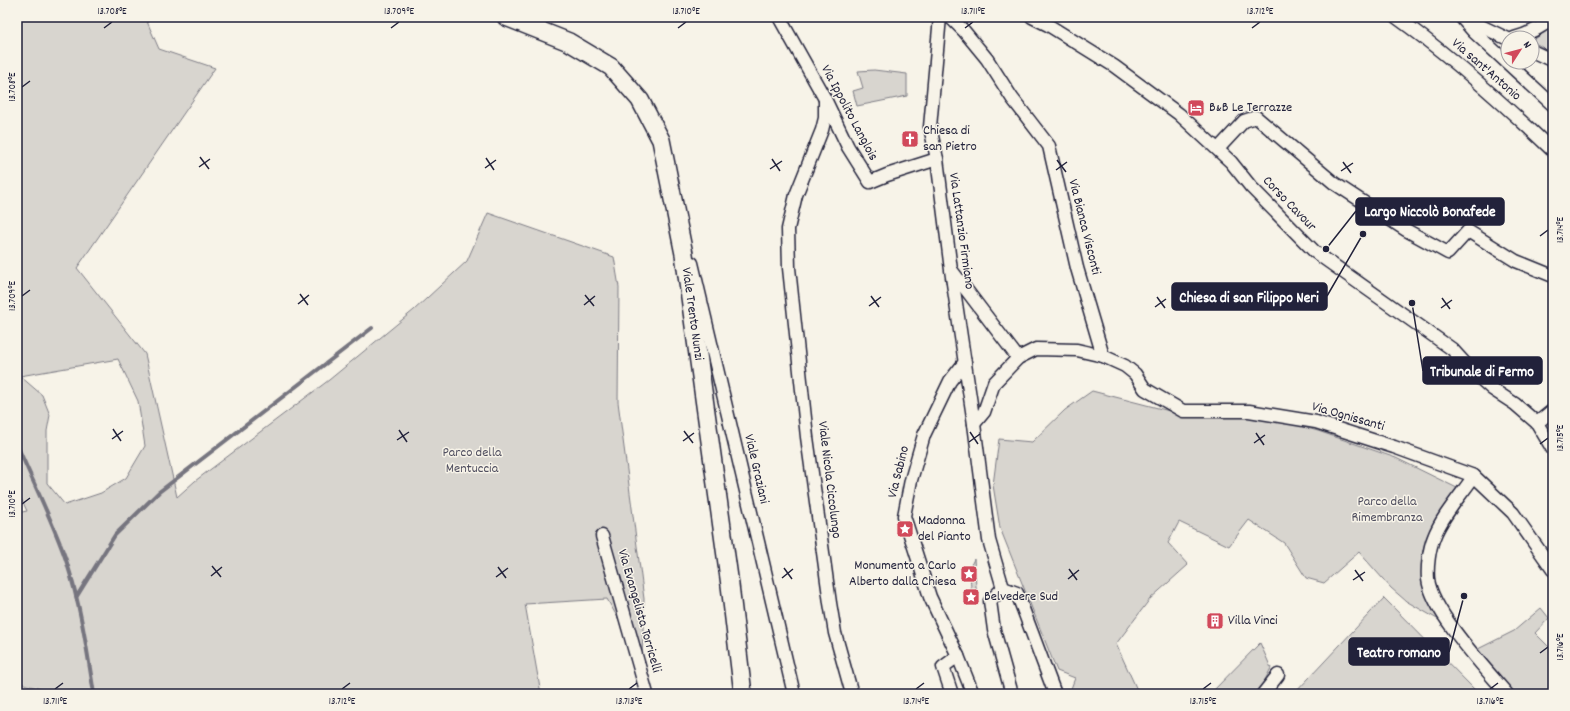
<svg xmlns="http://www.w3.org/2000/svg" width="1570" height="711" viewBox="0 0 1570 711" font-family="Dekko,sans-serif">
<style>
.green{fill:#d8d5cf;stroke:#7d7c85;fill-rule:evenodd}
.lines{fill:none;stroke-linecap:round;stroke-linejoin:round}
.stream{stroke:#76747f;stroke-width:4}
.street-casing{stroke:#22223b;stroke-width:15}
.secondary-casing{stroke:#22223b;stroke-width:20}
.street{stroke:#f7f3e8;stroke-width:12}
.secondary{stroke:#f7f3e8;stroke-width:17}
.ticks{fill:none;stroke:#22223b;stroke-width:1.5}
.labels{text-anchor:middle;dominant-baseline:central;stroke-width:3;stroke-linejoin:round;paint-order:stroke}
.street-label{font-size:14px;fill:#22223b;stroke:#f7f3e8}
.poi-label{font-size:14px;fill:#22223b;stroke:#f7f3e8;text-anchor:start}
.park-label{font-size:14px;fill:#504f60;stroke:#f7f3e8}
.leader{fill:none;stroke:#22223b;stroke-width:1.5}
.callout-dot{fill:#22223b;stroke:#f7f3e8;stroke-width:1.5}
.callout{fill:#22223b;stroke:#22223b;stroke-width:1.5}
.callout-label{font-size:15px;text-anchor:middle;font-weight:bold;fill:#fff}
.neatline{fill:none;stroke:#22223b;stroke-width:1.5}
.ticks-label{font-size:10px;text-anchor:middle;fill:#22223b}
</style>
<rect width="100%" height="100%" fill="#f7f3e8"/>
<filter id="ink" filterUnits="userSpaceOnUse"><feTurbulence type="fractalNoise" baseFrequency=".025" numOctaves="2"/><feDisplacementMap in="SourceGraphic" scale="8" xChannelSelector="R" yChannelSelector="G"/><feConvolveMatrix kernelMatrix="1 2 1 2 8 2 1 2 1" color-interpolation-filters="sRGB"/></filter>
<g filter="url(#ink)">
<g class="green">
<path d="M17,17H145L159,49L215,68L77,268L145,354L177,497L195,481L329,380L414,310L467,261L488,213L614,257L619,287L618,402L644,599L642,658L632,660L619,620L607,599L525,604L541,694H68L67,691H47L17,682V513L27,511L17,490ZM118,359L138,401L145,446L126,478L101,493L65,505L47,483V431L50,415L42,395L20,376Z"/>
<path d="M1553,26V54L1532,41Z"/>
<path d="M874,70L907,74V96L857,106L853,91L863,88L858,71Z"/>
<path d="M1092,391L1189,416L1249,417L1285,422L1318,431L1396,458L1459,489L1427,557L1446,624L1406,601L1391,588L1359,552L1324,583L1306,578L1284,543L1249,520L1229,546L1179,522L1168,543L1188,565L1150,599L1116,644L1139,694H1069L1075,678L1057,671L1000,528L993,485L999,439L1032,442L1065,410Z"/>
<path d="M974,559L977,600C970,591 970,583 971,573L968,571Z"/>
<path d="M1384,598L1479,694H1294Z"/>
<path d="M1541,608L1549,618L1535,633L1553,651V694H1510L1474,651L1514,631Z"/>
<path d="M1260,643L1271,668L1265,680L1254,694H1210Z"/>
</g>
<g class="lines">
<g class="stream">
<path d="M17,445C33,482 53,522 66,560C80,603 87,649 94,694"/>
<path d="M77,596L115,535L159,492L372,328"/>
</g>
<g class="street-casing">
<g id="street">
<path d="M779,17L825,99L848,147L870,182L887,175L937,159"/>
<path d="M940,17L930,127L937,159L951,270L974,424L989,540L1003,588"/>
<path d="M950,17L964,31L987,59L1012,98L1049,146L1077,268L1103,356"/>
<path d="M1032,17L1048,25L1114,66L1179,114L1231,162L1251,187L1315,252L1452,349L1472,371L1492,389L1515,404L1537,423L1553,450"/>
<path d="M1396,17C1452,57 1503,103 1553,151"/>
<path d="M1461,17L1474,32L1553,105"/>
<path d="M1466,19L1508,39"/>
<path d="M1514,38C1529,34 1541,28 1553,18"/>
<path d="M1532,51L1553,61"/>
<path d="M825,99V118L822,130L796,195L788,229L789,268L807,437L830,603L835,633L852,694"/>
<path d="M1218,149L1244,121L1256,117L1334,183L1406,230L1448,253L1468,231L1516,261L1553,276"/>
<path d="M692,263L794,694"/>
<path d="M952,271L1018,358"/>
<path d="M965,362L950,381L924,435L911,480L904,516L930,597L958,656L973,694"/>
<path d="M1537,423L1553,410"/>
<path d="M974,424L984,412L994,383L1018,358L1036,349L1077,350L1103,356L1125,366L1135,374L1145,389L1183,411H1249L1316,422L1394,447L1474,476L1513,513L1553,570"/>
<path d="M1474,476C1461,495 1442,516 1434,537C1429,549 1427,567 1428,579C1432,612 1485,668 1507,694"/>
<path d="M602,536L647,694"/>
<path d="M1003,588L1017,593L1055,694"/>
<path d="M1003,588L990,601L994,630L1012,694"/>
<path d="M952,694L943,667L958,656"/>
<path d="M1263,694L1278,675"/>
</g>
</g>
<g class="secondary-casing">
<path id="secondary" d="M506,17L569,42L611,67L640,100L661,140L684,254L730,585L743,694"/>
</g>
<use href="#street" class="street"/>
<use href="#secondary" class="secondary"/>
</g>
</g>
<path class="ticks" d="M104,28L112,22M391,28L399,22M678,28L686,22M965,28L973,22M1252,28L1260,22M22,87L30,81M200,157L209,169M486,158L494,170M772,159L780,171M1057,160L1066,172M1343,162L1351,173M199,167L210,159M485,168L496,160M770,169L782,161M1056,170L1067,162M1341,171L1353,163M1540,236L1548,230M300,294L308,305M585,295L594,306M22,296L30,290M871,296L879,307M1157,297L1165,308M1442,298L1450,309M298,304L309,295M584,305L595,296M869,306L881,297M1155,307L1166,299M1441,308L1452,300M113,429L121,441M399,430L407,442M684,431L693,443M970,432L978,444M1256,433L1264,445M112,439L123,431M397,440L409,432M683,441L694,433M969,442L980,434M1254,443L1265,435M1540,444L1548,438M22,504L30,498M212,566L221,577M498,567L506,578M784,568L792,579M1069,569L1077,580M1355,570L1363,581M211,576L222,567M496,577L508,568M782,578L793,569M1068,579L1079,570M1353,580L1365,572M1540,653L1548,647M55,689L63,683M342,689L350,683M629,689L637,683M916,689L924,683M1203,689L1211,683M1490,689L1498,683"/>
<defs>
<g id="hotel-square" transform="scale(0.9)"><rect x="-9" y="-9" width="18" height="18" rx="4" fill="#d1495b" stroke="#f7f3e8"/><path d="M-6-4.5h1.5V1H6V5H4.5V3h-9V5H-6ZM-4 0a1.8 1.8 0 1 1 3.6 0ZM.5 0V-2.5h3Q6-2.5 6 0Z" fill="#fff"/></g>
<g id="church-square" transform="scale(0.9)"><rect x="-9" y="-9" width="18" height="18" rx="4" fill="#d1495b" stroke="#f7f3e8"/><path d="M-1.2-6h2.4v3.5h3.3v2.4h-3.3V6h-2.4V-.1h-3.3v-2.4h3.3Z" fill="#fff"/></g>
<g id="sight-square" transform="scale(0.9)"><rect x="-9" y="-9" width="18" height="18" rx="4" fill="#d1495b" stroke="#f7f3e8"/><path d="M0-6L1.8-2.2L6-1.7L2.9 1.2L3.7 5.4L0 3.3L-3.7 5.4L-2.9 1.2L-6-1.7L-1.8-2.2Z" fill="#fff"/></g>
<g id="building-square" transform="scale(0.9)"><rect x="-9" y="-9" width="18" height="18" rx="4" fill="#d1495b" stroke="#f7f3e8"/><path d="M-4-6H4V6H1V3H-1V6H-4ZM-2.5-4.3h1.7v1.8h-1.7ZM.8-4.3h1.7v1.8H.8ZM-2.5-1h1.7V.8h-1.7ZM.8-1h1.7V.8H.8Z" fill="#fff"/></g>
</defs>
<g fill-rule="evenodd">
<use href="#hotel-square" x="1196" y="108"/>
<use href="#church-square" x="910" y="139"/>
<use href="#sight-square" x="905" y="529"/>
<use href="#sight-square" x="969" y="574"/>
<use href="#sight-square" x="971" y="597"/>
<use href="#building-square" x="1215" y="621"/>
</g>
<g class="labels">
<g class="street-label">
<text transform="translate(1486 70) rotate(41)">Via sant'Antonio</text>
<text transform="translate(849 113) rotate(62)">Via Ippolito Langlois</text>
<text transform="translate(1289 204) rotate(46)">Corso Cavour</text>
<text transform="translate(1084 227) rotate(76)">Via Bianca Visconti</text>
<text transform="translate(961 231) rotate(82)">Via Lattanzio Firmiano</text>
<text transform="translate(692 314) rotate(82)">Viale Trento Nunzi</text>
<text transform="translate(1348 417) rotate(16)">Via Ognissanti</text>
<text transform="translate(756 469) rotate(77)">Viale Graziani</text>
<text transform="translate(899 472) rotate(-76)">Via Sabino</text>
<text transform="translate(829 480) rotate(83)">Viale Nicola Ciccolungo</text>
<text transform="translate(639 611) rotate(74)">Via Evangelista Torricelli</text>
</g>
<g class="poi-label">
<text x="1209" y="108">B&amp;B Le Terrazze</text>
<text x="923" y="131">Chiesa di<tspan x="923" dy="16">san Pietro</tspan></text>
<text x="918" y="521">Madonna<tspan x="918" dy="16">del Pianto</tspan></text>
<text x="956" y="566" text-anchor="end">Monumento a Carlo<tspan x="956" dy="16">Alberto dalla Chiesa</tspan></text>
<text x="984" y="597">Belvedere Sud</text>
<text x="1228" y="621">Villa Vinci</text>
</g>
<g class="park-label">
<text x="472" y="453">Parco della<tspan x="472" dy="16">Mentuccia</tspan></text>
<text x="1387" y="502">Parco della<tspan x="1387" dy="16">Rimembranza</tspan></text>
</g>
</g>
<path class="leader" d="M1326 249L1356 211M1363 234L1327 296M1412 303L1423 371M1464 596L1449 652"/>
<g class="callout-dot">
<circle cx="1326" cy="249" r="4"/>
<circle cx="1363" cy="234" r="4"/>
<circle cx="1412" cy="303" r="4"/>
<circle cx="1464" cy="596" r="4"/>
</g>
<g class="callout">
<rect x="1356" y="198" width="148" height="27" rx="4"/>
<rect x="1172" y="283" width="155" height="27" rx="4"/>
<rect x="1423" y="357" width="119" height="27" rx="4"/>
<rect x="1349" y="638" width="100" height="27" rx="4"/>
</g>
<g class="callout-label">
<text x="1430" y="216">Largo Niccolò Bonafede</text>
<text x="1249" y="302">Chiesa di san Filippo Neri</text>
<text x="1482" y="376">Tribunale di Fermo</text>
<text x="1399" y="657">Teatro romano</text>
</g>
<rect width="1570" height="711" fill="none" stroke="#f7f3e8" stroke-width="44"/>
<g transform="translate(1520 50) rotate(54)"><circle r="19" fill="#f7f3e8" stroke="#a29fa3"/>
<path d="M0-3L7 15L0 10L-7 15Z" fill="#d1495b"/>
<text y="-6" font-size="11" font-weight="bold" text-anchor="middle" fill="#22223b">N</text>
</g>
<rect x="22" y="22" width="1526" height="667" class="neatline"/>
<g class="ticks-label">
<text x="112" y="14">13.708°E</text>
<text x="399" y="14">13.709°E</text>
<text x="686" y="14">13.710°E</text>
<text x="973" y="14">13.711°E</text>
<text x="1260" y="14">13.712°E</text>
<text transform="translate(11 87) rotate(-90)" y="4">13.708°E</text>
<text transform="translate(1559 230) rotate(-90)" y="4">13.714°E</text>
<text transform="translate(11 296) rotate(-90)" y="4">13.709°E</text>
<text transform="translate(1559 438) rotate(-90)" y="4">13.715°E</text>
<text transform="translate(11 504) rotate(-90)" y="4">13.710°E</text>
<text transform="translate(1559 647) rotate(-90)" y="4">13.716°E</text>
<text x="55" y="704">13.711°E</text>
<text x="342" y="704">13.712°E</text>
<text x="629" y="704">13.713°E</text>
<text x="916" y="704">13.714°E</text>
<text x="1203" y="704">13.715°E</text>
<text x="1490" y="704">13.716°E</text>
</g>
</svg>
